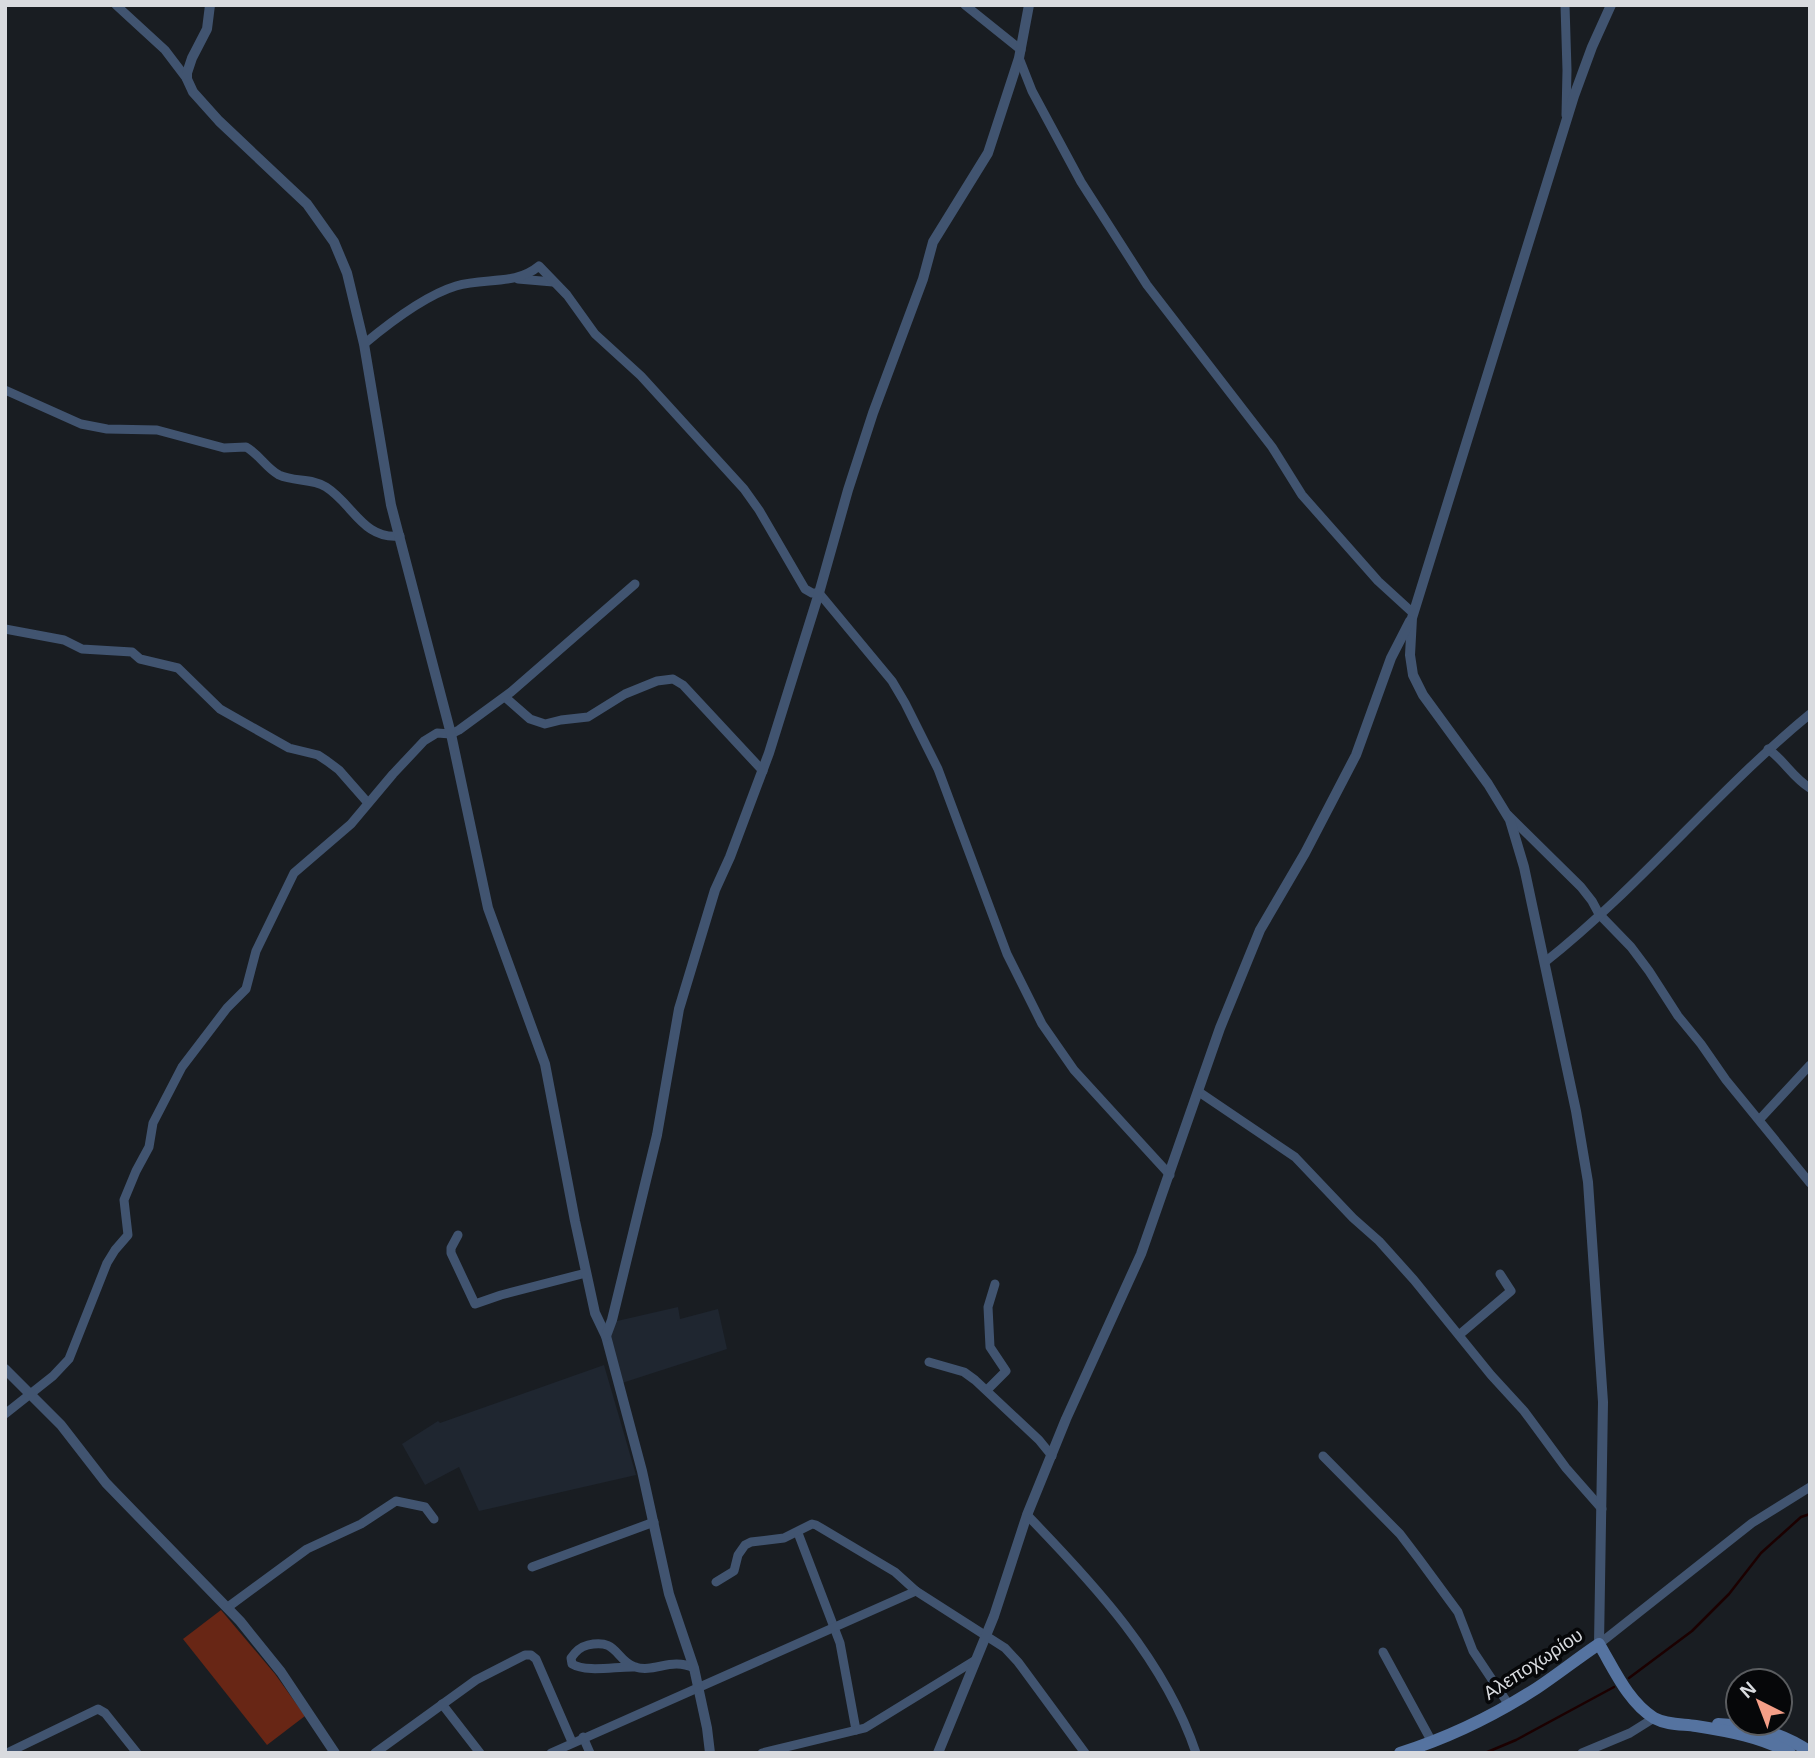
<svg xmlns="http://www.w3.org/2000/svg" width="1815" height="1758" viewBox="0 0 1815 1758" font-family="Helvetica,sans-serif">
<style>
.built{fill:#1f2630}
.green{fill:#682615}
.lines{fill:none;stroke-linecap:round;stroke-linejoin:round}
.stream{stroke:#1b0000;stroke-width:2.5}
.minor{stroke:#415470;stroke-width:9}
.tertiary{stroke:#415470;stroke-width:10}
.secondary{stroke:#5573a0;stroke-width:12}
.labels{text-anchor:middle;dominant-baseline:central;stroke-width:7;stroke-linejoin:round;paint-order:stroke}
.street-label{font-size:19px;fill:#d9dbdf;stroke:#060709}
</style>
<rect width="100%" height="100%" fill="#191d22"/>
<g class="built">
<path d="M678,1307L680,1319L718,1309L727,1349L622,1383L609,1339L617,1321Z"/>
<path d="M604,1365L636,1475L479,1511L459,1467L425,1485L402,1444L438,1421L440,1423Z"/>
</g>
<path class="green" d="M221,1610L275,1674L305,1716L267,1745L183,1639Z"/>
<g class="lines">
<g class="stream">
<path d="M1629,1678L1692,1631L1729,1594L1761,1553L1801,1517L1810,1514"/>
<path d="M1485,1753L1516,1740L1614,1687"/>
</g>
<g class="minor">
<path d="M116,5L165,50L187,79"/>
<path d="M965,5L1021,50"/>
<path d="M1565,5L1567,70L1566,115"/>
<path d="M1019,58L1032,91L1081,182L1147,285L1272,447L1302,495L1378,581L1413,613"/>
<path d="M518,279L553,282"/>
<path d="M364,344C388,324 426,295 456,286C485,277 515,286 539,266L567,295L595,334L641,376L744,489L759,510L805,589L812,593H819L892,681L905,703L938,769L1007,954L1042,1024L1074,1070L1170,1175"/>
<path d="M5,390L81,424L107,429L157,430L224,448L246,447C259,454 266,468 279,475C294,482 312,478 326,487C353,504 363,540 400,536"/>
<path d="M5,629L64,640L82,649L132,652L140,659L178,668L220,709L289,748L318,755L327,761L339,770L368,803"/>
<path d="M505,697L530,719L545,724L561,720L588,717L625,694L657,681L673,679L683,685L763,771"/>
<path d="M1768,749C1784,760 1793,778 1810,788"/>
<path d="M1508,815L1581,887L1592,901L1599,914L1631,947L1649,971L1678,1016L1701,1044L1726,1080L1810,1183"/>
<path d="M1545,962C1640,887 1716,791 1810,714"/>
<path d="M1199,1092L1295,1157L1353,1218L1379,1241L1414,1280L1491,1375L1524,1411L1566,1468L1602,1509"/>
<path d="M1760,1119L1810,1065"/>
<path d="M458,1235L451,1248V1253L475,1304L501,1295L586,1273"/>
<path d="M1459,1335L1511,1291L1500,1274"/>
<path d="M929,1362L964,1372L975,1380L1039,1440L1052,1456"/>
<path d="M987,1390L1006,1371L990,1347L988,1307L995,1284"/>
<path d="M5,1414L53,1376L69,1359L107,1263L115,1250L128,1235L124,1200L136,1171L149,1147L153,1123L182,1067L227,1008L246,989L256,951L294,873L351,824L393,774L424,741L437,733L451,734L459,730L511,692L635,584"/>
<path d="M1323,1456L1400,1534L1419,1559L1458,1612L1473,1651L1509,1705"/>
<path d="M1027,1515C1094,1584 1165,1660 1196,1753"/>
<path d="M798,1533L840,1643L856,1730"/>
<path d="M532,1567L654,1522"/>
<path d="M716,1582L734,1571L738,1555L745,1545L751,1542L784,1538L812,1524L816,1525L895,1572L916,1591L1005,1648L1018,1662L1085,1753"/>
<path d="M228,1607L307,1549L361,1524L396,1501L425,1507L434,1519"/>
<path d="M1599,1644L1752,1523L1810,1487"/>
<path d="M1383,1652L1432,1742"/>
<path d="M636,1667C617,1666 587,1673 572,1664L571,1658C576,1651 580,1647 588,1645C618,1638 615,1660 635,1667C655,1673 671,1657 694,1668"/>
<path d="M442,1704L480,1753"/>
<path d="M583,1737L590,1753"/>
<path d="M7,1753L98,1709L105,1713L137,1753"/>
<path d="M375,1753L476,1680L525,1655H531L536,1659L572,1742"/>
<path d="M551,1753L916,1591"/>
<path d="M762,1753L865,1728L974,1661"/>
<path d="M1582,1753L1630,1733L1654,1718"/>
</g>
<g class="tertiary">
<path d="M210,5L207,29L192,58L187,73V79L193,92L219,121L307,204L334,242L347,273L364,344L391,505L451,734L488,908L545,1064L575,1221L595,1313L606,1336L642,1471L669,1594L694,1668L707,1728L710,1753"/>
<path d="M606,1336L612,1320L657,1135L679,1009L715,890L730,857L769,753L819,593L848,490L873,413L923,279L933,242L988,153L1019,58L1029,5"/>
<path d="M5,1369L61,1425L106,1483L240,1621L281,1672L335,1753"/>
<path d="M1599,1644L1603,1402L1588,1182L1576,1111L1524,867L1510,820L1488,784L1423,695L1413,675L1410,655L1412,618L1574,96L1592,47L1611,5"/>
<path d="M938,1753L994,1616L1027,1515L1066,1419L1141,1254L1220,1028L1260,930L1305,853L1356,755L1391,658L1410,621"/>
</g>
<g class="secondary">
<path d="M1718,1724C1752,1726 1781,1732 1810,1752"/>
<path d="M1400,1753C1448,1738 1495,1715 1537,1688C1558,1674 1578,1658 1599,1644C1614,1669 1628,1702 1654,1718C1667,1725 1682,1724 1696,1726C1728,1731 1762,1737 1790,1753"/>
</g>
</g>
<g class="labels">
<g class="street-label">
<text transform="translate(1533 1664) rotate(-33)">Αλεποχωρίου</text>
</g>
</g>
<rect width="1815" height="1758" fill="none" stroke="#d9dbdf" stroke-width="14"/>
<g transform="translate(1759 1702) rotate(318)"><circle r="33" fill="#060709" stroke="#5a5c5f" stroke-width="2"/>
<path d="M0-5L12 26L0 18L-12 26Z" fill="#f49e87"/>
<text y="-10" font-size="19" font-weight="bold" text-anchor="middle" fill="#d9dbdf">N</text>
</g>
</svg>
